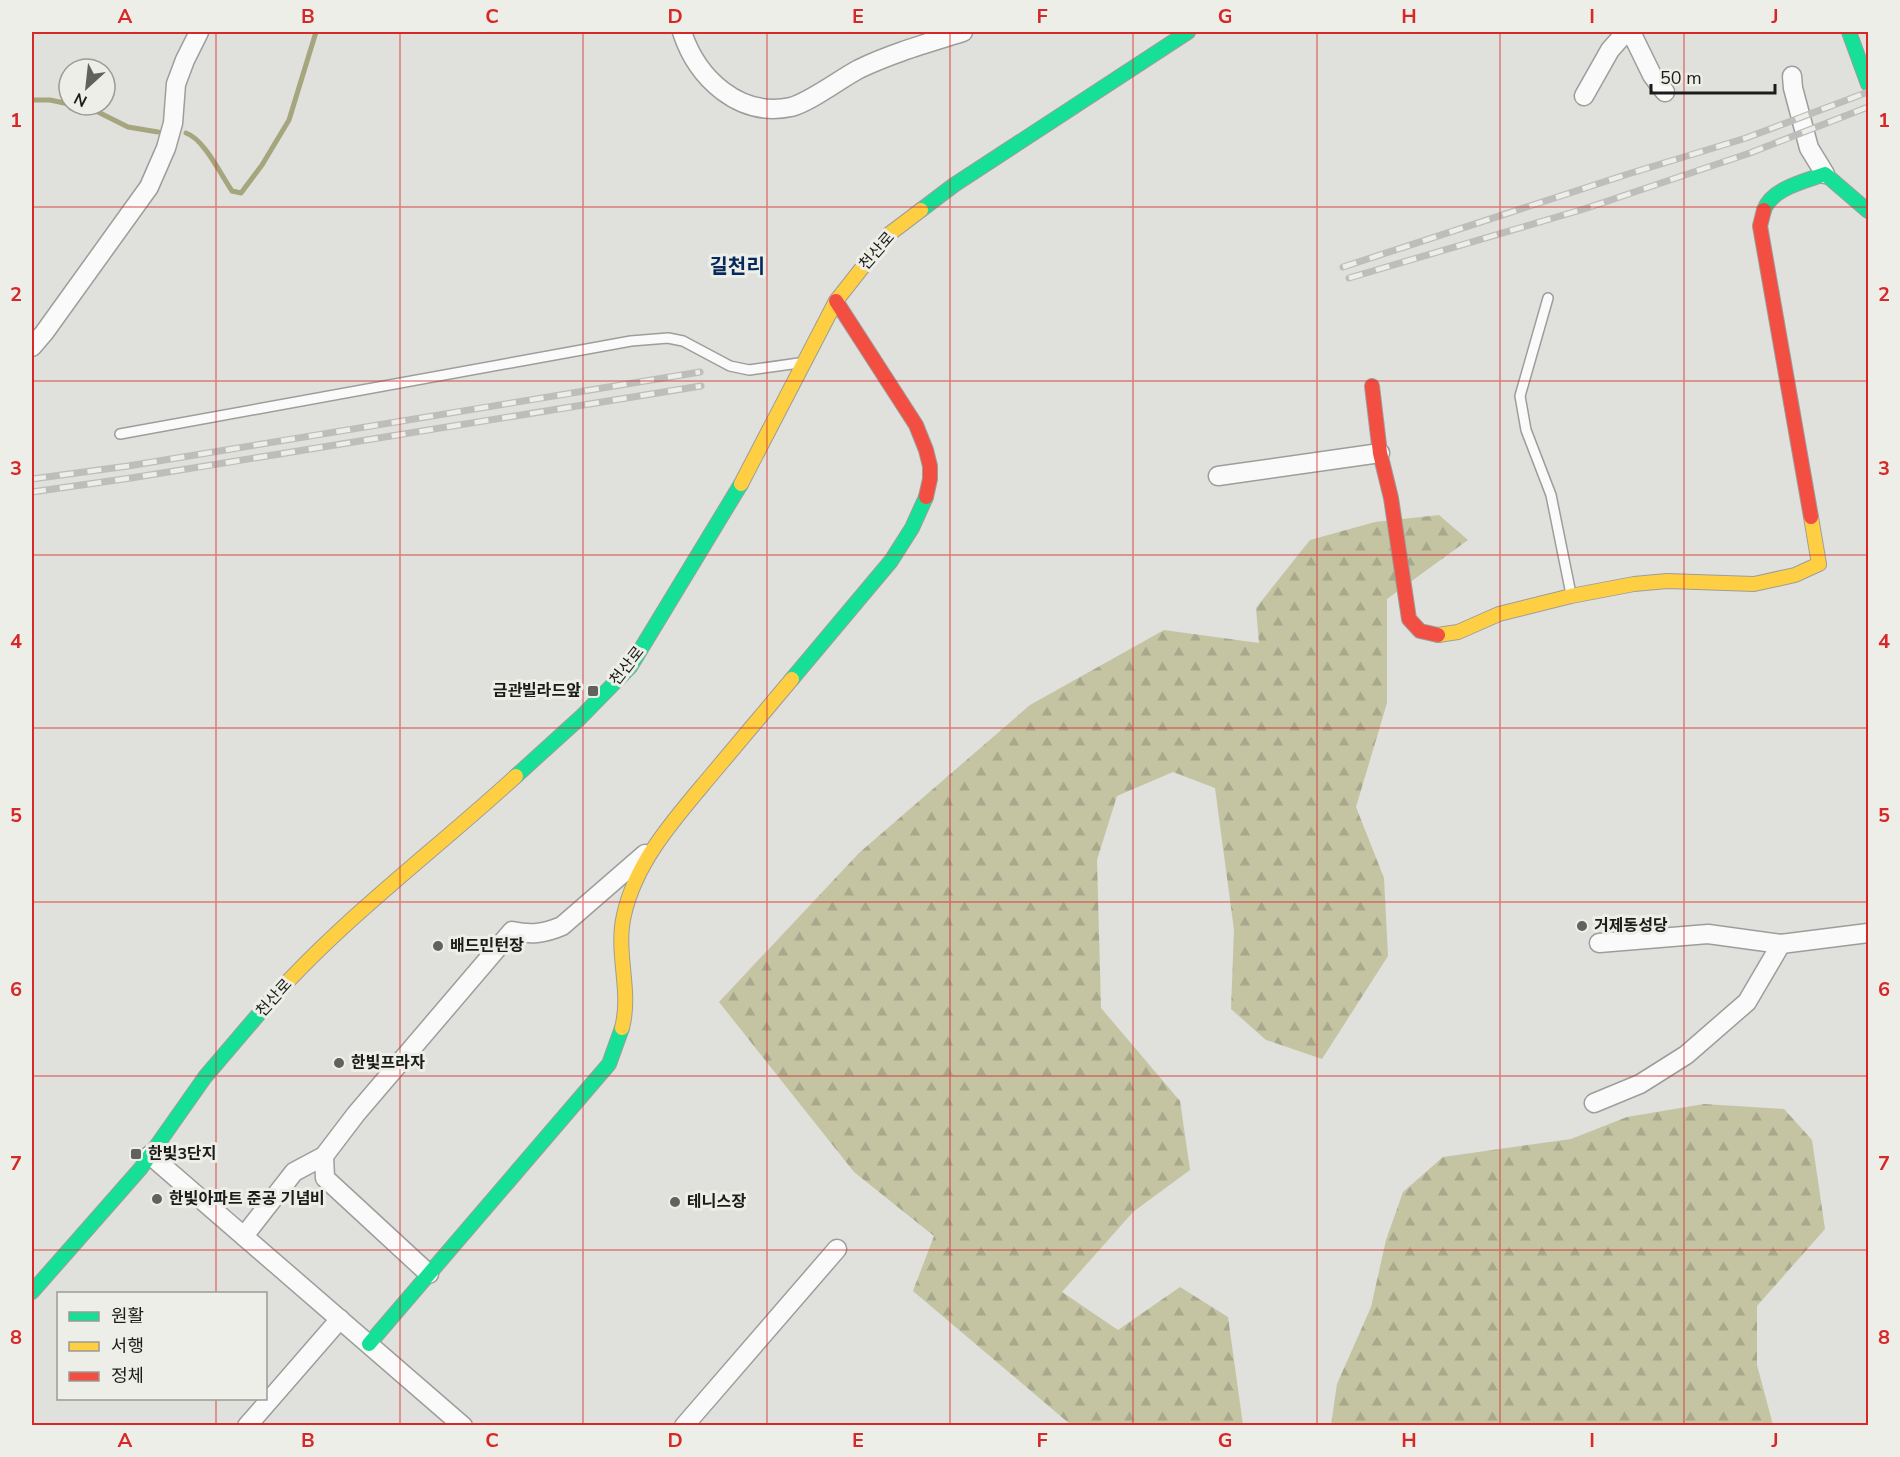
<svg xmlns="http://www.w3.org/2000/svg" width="1900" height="1457" viewBox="0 0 1900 1457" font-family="'Nunito Sans','Noto Sans KR',sans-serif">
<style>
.forest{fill:url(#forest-firs)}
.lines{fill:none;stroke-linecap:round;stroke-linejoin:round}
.stream{stroke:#a5a57e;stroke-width:5}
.lane-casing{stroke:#9d9d9b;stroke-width:12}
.street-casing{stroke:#9d9d9b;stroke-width:21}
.fast-casing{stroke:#9d9d9b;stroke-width:16}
.slow-casing{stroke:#9d9d9b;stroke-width:16}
.jam-casing{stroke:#9d9d9b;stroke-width:16}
.lane{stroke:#fafafa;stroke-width:9}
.street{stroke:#fafafa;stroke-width:18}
.fast{stroke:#16e098;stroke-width:14}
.slow{stroke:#ffcf43;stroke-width:14}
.jam{stroke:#f24e42;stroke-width:14}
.rail-casing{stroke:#bdbdbc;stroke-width:7}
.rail{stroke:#eeeee8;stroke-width:4.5;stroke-dasharray:14;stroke-linecap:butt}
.grid{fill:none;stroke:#d62828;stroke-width:1.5;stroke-opacity:0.55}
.poi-dot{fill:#61615e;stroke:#eeeee8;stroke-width:2}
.labels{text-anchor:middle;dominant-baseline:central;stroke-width:6;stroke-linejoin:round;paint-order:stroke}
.street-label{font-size:16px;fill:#1c1c1a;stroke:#eeeee8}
.poi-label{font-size:16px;font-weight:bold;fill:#1c1c1a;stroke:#eeeee8;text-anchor:start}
.quarter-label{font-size:20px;font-weight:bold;fill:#05295c;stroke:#eeeee8}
.neatline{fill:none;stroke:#d62828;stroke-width:2}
.grid-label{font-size:20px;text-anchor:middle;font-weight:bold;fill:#d62828}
</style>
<defs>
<pattern id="forest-firs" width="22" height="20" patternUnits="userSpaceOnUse" patternTransform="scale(1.5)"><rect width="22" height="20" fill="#c4c4a3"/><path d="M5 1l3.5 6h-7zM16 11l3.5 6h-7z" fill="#a8a88c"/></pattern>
</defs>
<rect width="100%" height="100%" fill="#e0e0dc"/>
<g class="forest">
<path d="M1439,515L1468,540L1387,599V703L1356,807L1384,878L1388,956L1322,1059L1266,1040L1231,1009L1234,930L1215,788L1173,772L1117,796L1097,860L1101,1008L1180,1101L1190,1170L1133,1212L1062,1292L1118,1330L1180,1287L1228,1317L1243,1425H1071L913,1291L934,1236L854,1172L719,1002L859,853L1030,705L1164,630L1259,643L1256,608L1310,540L1375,522Z"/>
<path d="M1704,1104L1784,1109L1812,1140L1825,1229L1757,1306V1365L1773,1425H1331L1337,1384L1371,1307L1386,1240L1403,1192L1443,1157L1571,1139L1627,1117Z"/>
</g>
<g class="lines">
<g class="stream">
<path d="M32,100H50L69,104"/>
<path d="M75,105L88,107L128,127L158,132"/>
<path d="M186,133C204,139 221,175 232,191L241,193L262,165L289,120L316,32"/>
</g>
<g class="lane-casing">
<g id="lane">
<path d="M1548,298L1520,396L1526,430L1551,495L1571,594"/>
<path d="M120,434L631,341L668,338L683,341L730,366L749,370L799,363"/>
</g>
</g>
<g class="street-casing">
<g id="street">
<path d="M682,32C697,78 739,118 791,107C810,102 840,79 859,69C892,53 928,43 963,32"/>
<path d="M1631,32L1652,75L1665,92"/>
<path d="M1792,76L1793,88L1809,148L1825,174"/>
<path d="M1584,96L1610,50L1626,32"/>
<path d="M32,347L44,333L149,187L166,148L173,123L176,84L185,60L199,32"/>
<path d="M1218,476L1380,453"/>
<path d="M1599,943L1708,934L1781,944L1868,933"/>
<path d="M1594,1103L1640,1084L1686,1055L1747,1002L1781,944"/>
<path d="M150,1155L463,1426"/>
<path d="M324,1156L325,1178L429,1274"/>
<path d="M244,1236L294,1172L324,1156L356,1114L512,931C531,935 543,934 562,926L645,854"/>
<path d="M247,1426L340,1319"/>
<path d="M684,1426L837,1249"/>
</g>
</g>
<g class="fast-casing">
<g id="fast">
<path d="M1849,32L1868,84"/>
<path d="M921,210L954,185L1188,32"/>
<path d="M1764,210C1772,188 1806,181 1825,174L1868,211"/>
<path d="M792,679L891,561L912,528L926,497"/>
<path d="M516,776L581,717L630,667L741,484"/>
<path d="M32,1292L141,1168L205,1077L263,1009"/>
<path d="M369,1344L609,1064L622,1028"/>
</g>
</g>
<g class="slow-casing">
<g id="slow">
<path d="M741,484L836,301L888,235L921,210"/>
<path d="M1438,635L1458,632L1499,614L1571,596L1634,584L1667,581L1754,584L1795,575L1819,564L1811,517"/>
<path d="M263,1009C338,922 432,853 516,776"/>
<path d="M622,1028C632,990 615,953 624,915C636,860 678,815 713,773C739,742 766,710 792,679"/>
</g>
</g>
<g class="jam-casing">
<g id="jam">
<path d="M1764,210L1760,226L1811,517"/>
<path d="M836,301L916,425L926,450L930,466V479L926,497"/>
<path d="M1372,386L1380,453L1391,498L1409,619L1420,631L1438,635"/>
</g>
</g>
<use href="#lane" class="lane"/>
<use href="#street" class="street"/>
<use href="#fast" class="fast"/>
<use href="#slow" class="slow"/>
<use href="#jam" class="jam"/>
<g class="rail-casing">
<g id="rail">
<path d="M1343,267L1628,174L1746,138L1868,92"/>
<path d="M1349,278L1584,209L1750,153L1868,107"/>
<path d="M32,479L128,466L700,372"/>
<path d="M32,492L131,478L701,386"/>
</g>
</g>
<use href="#rail" class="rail"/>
</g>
<path class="grid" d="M216,32V1294M400,32V1426M583,32V1426M767,32V1426M950,32V1426M1133,32V1426M1317,32V1426M1500,32V1426M1684,32V1426M32,207H1868M32,381H1868M32,555H1868M32,728H1868M32,902H1868M32,1076H1868M32,1250H1868M216,1398V1426"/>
<g class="poi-dot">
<rect x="587" y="685" width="12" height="12" rx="3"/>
<circle cx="1582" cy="926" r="6"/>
<circle cx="438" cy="946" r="6"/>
<circle cx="339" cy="1063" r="6"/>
<rect x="130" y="1148" width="12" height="12" rx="3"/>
<circle cx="157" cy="1199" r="6"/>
<circle cx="675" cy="1202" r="6"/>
</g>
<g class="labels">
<g class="street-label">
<text transform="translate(877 251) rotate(-49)">천산로</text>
<text transform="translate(627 666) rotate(-52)">천산로</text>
<text transform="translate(274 998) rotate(-48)">천산로</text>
</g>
<g class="poi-label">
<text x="581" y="691" text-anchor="end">금관빌라드앞</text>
<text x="1594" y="926">거제동성당</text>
<text x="450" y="946">배드민턴장</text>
<text x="351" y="1063">한빛프라자</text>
<text x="148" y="1154">한빛3단지</text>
<text x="169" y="1199">한빛아파트 준공 기념비</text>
<text x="687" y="1202">테니스장</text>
</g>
<g class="quarter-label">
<text x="737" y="266">길천리</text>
</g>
</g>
<rect width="1900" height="1457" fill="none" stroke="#eeeee8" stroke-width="66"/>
<rect x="57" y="1292" width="210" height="108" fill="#eeeee8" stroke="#9a9a96" stroke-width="1.5"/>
<rect x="69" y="1312" width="30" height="9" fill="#16e098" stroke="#9a9a96" stroke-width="1.5"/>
<text x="111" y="1322" font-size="18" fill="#1c1c1a">원활</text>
<rect x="69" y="1342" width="30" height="9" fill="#ffcf43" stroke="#9a9a96" stroke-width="1.5"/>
<text x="111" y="1352" font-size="18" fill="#1c1c1a">서행</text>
<rect x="69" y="1372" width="30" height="9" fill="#f24e42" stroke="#9a9a96" stroke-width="1.5"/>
<text x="111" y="1382" font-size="18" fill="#1c1c1a">정체</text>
<g transform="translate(87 87) rotate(207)"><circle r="28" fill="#eeeee8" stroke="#9a9a96" stroke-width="1.5"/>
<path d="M0-4.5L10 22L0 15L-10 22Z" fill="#61615e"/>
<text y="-9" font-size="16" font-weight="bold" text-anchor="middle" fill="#1c1c1a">N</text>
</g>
<path d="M1651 84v9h124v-9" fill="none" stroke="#1c1c1a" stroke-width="3"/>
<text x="1660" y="84" font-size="18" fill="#1c1c1a" stroke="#eeeee8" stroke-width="4.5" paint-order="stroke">50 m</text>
<rect x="33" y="33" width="1834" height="1391" class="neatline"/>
<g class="grid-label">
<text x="125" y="23">A</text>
<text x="308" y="23">B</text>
<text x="492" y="23">C</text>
<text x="675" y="23">D</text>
<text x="858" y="23">E</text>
<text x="1042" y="23">F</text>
<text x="1225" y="23">G</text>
<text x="1409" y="23">H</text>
<text x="1592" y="23">I</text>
<text x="1775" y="23">J</text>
<text x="16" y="127">1</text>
<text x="1884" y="127">1</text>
<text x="16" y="301">2</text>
<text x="1884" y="301">2</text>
<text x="16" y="475">3</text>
<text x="1884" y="475">3</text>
<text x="16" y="648">4</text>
<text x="1884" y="648">4</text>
<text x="16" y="822">5</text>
<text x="1884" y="822">5</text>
<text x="16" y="996">6</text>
<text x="1884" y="996">6</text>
<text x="16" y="1170">7</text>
<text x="1884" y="1170">7</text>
<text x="16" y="1344">8</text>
<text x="1884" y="1344">8</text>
<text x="125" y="1447">A</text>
<text x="308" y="1447">B</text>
<text x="492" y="1447">C</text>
<text x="675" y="1447">D</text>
<text x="858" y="1447">E</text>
<text x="1042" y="1447">F</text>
<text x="1225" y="1447">G</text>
<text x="1409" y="1447">H</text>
<text x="1592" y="1447">I</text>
<text x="1775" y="1447">J</text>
</g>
</svg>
